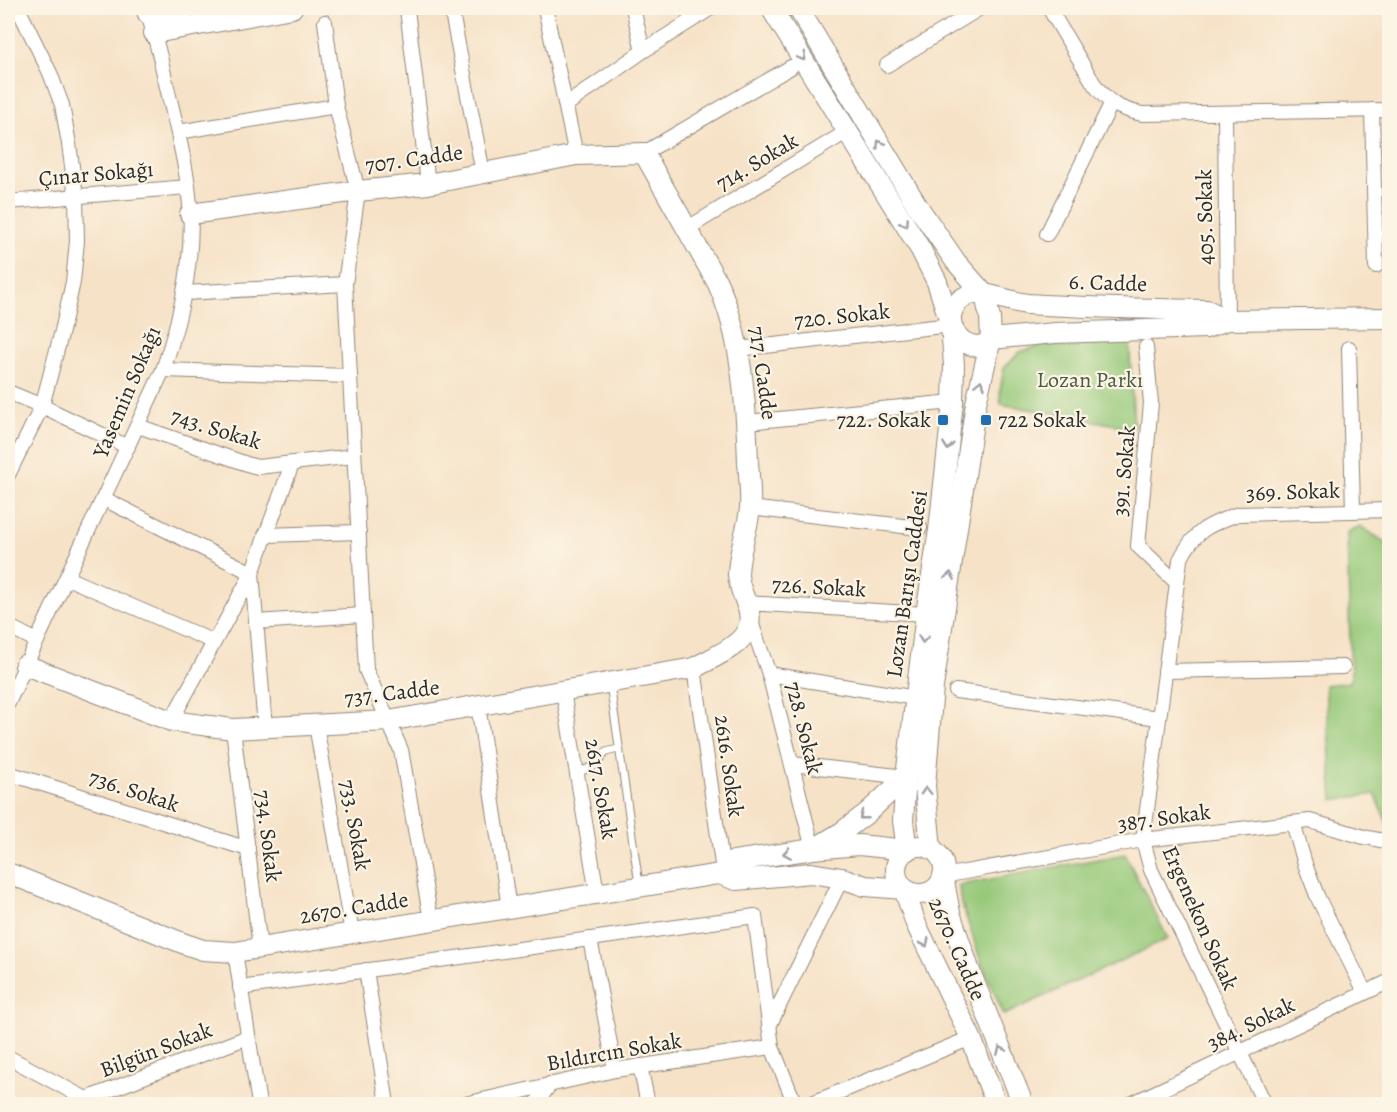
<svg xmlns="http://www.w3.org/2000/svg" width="1397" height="1112" viewBox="0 0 1397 1112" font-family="Alegreya,serif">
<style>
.green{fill:#97c97a;stroke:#617a52;stroke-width:1.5}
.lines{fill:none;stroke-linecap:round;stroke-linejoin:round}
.lane-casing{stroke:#908679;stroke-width:9}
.street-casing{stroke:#908679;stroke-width:16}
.secondary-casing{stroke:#908679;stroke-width:22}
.lane{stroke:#fff;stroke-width:7}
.street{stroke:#fff;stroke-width:14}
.secondary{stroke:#fff;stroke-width:20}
.oneway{stroke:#a0a0a0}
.poi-dot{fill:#1f6fb2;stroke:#fcf5e5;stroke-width:2}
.labels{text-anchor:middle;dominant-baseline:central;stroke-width:4.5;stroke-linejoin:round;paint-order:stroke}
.street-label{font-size:22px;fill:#2b2b2b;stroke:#fcf5e5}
.park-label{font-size:22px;fill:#4b5a43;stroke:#fcf5e5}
.poi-label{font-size:22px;fill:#2b2b2b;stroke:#fcf5e5;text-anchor:end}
</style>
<rect width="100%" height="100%" fill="#fcf5e5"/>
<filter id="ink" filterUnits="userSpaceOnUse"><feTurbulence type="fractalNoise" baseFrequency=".0167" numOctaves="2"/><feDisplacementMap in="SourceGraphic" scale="12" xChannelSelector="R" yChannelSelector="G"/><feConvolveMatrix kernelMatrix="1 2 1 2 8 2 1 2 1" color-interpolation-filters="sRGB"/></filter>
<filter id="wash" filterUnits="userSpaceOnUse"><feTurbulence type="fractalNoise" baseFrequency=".008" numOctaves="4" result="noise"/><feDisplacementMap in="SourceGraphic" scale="24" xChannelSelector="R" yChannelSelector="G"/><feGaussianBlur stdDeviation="1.35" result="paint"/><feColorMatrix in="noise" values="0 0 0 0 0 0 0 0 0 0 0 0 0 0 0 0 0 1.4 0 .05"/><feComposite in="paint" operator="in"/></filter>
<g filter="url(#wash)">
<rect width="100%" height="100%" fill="#f6e2c7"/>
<g class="green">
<path d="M1129,336L1134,428L1001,404L1000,391L1004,368L1020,352L1044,345Z"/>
<path d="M1360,526L1389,545V822L1387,823L1375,794L1333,800L1325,685L1351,682L1347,532Z"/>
<path d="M1125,854L1168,939L1004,1015L981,962L960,898L959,885Z"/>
</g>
</g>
<g filter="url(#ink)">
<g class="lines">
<g class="lane-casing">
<g id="lane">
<path d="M610,684L639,884"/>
<path d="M577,773L594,766L606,752L618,749"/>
</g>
</g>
<g class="street-casing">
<g id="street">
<path d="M451,8L483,173"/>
<path d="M545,8L576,155"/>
<path d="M633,8L643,51"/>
<path d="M1049,8L1094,84C1109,104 1119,109 1142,114L1390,110"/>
<path d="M407,9L428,184"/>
<path d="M325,22L336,106L358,191L345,284L366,670L401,750L431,920"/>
<path d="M887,65L980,8"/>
<path d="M566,105L643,51L711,8"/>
<path d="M1372,110L1376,266"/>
<path d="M1225,113L1227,320"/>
<path d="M178,132L336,106"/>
<path d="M644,153L791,67"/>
<path d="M8,202L188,187"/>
<path d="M688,228L848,131"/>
<path d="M1047,234L1111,104"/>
<path d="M185,293L345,284"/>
<path d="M1146,347L1151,403L1138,546L1177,583"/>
<path d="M1349,348L1353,511"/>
<path d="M738,349L951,325"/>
<path d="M163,370L350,376"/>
<path d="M8,392L42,406L128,447"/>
<path d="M747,422L953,402"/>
<path d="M138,426L250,465L258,467L354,456"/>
<path d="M8,475L42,406L62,331L73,282L77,241L76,196L69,144L62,105L50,73L18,8"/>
<path d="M104,499L252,573L265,727"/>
<path d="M750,508L920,528"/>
<path d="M265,535L359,532"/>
<path d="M67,578L214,642"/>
<path d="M746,603L926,614"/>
<path d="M750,619L769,674L813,849"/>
<path d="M256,622L363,615"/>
<path d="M8,626L37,641"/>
<path d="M694,668L723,871"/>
<path d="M1165,671L1343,667"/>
<path d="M769,674L916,698"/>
<path d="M563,691L597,893"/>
<path d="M956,691L1159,718"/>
<path d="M8,703L163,370C183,311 197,248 188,186C184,157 177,128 170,100C164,75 159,49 151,24"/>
<path d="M478,705L509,908"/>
<path d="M171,721L252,573L292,464"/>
<path d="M316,725L352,933"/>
<path d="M233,729L260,948"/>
<path d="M792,764L906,777"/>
<path d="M8,773L248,849"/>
<path d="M1293,823L1306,867L1318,898L1365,992"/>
<path d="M943,876L1143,840L1310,821L1364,837L1390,842"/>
<path d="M590,939L615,1070"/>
<path d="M235,952L259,1104"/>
<path d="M366,970L387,1104"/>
<path d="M240,988L755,916L772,1047L795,1104"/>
<path d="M769,1026L842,878"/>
<path d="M8,1057L86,1099L88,1104"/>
<path d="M640,1066L648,1104"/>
<path d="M81,1104L86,1099L248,1037"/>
<path d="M465,1104L615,1070L772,1047"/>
<path d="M536,1104L550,1084"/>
<path d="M810,1104L971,1038"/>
<path d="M1131,1104L1390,981"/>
<path d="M1265,1104L1151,870L1143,840L1180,560C1195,530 1208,525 1238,514L1390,510"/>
</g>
</g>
<g class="secondary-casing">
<g id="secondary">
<path d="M771,8L921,250L937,282L951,325L954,365L953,402L939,530L926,614L906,777L903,821L907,850"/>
<path d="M798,8L918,207L956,262L985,295L990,318L991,339L976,403L933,687L925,786L931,849"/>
<path d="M148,14L186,8"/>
<path d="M154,33L292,8"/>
<path d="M970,294C990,292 1009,302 1028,304C1088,308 1148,309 1207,310L1227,320L1206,328L1055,333L991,339C969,364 926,314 970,294Z"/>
<path d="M1227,320L1390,318"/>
<path d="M25,665L171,721L233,729L388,721L694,668C711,658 741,647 748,628C755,612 739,594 738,575C738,552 748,530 750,508C751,493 749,477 748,462C746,404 742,335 717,282L644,153L576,155L428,184L358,191L190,214"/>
<circle cx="920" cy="870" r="24"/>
<path d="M817,847L842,832L867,813L906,777"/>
<path d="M8,873L185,944L203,950L235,952L719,874"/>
<path d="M943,876L950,913L969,969L1023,1104"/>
<path d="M904,889L865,886L842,878L811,873L736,880L719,874L734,861L813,849L859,845L907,850"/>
<path d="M904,889L916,924L971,1038L996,1104"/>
</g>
</g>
<use href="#lane" class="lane"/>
<use href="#street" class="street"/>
<use href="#secondary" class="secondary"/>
</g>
<defs><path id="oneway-chevron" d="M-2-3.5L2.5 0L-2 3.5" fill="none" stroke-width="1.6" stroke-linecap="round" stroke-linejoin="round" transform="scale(1.5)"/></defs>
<g class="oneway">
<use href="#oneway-chevron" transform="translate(802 57) rotate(58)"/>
<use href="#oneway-chevron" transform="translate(880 144) rotate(-121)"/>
<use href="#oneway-chevron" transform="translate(905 223) rotate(58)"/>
<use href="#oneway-chevron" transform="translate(980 384) rotate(-78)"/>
<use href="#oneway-chevron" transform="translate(948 446) rotate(96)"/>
<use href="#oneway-chevron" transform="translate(950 576) rotate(-81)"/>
<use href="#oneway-chevron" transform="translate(923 639) rotate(97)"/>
<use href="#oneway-chevron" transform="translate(926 791) rotate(-92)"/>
<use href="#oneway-chevron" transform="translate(863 816) rotate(142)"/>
<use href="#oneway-chevron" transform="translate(787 853) rotate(171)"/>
<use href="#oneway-chevron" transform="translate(925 943) rotate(64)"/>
<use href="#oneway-chevron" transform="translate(1001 1050) rotate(-112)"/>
</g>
</g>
<g class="poi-dot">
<rect x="937" y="414" width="12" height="12" rx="3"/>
<rect x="980" y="414" width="12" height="12" rx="3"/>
</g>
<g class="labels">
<g class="street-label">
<text transform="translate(414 159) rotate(-8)">707. Cadde</text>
<text transform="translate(757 162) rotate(-31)">714. Sokak</text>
<text transform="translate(96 174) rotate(-5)">Çınar Sokağı</text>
<text transform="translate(1205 217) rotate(-91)">405. Sokak</text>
<text transform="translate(1108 283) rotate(2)">6. Cadde</text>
<text transform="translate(842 316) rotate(-6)">720. Sokak</text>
<text transform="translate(763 373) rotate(82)">717. Cadde</text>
<text transform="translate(127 392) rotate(-67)">Yasemin Sokağı</text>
<text transform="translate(216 429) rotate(17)">743. Sokak</text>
<text transform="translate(1124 471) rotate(-85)">391. Sokak</text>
<text transform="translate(1293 492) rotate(-2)">369. Sokak</text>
<text transform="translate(907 584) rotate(-82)">Lozan Barışı Caddesi</text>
<text transform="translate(819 587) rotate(3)">726. Sokak</text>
<text transform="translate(392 693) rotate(-7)">737. Cadde</text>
<text transform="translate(804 728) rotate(76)">728. Sokak</text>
<text transform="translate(729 766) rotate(82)">2616. Sokak</text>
<text transform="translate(601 789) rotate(80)">2617. Sokak</text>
<text transform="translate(134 791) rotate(18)">736. Sokak</text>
<text transform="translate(1164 818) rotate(-8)">387. Sokak</text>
<text transform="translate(355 825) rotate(80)">733. Sokak</text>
<text transform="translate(268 836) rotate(83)">734. Sokak</text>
<text transform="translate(354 908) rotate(-9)">2670. Cadde</text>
<text transform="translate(1200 918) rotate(66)">Ergenekon Sokak</text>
<text transform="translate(957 949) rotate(66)">2670. Cadde</text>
<text transform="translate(1251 1024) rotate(-26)">384. Sokak</text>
<text transform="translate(156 1050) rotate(-21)">Bilgün Sokak</text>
<text transform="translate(614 1052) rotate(-10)">Bıldırcın Sokak</text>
</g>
<g class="park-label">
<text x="1090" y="380">Lozan Parkı</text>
</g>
<g class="poi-label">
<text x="931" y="420">722. Sokak</text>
<text x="998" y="420" text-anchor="start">722 Sokak</text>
</g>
</g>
<rect width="1397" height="1112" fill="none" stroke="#fcf5e5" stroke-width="30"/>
</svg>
